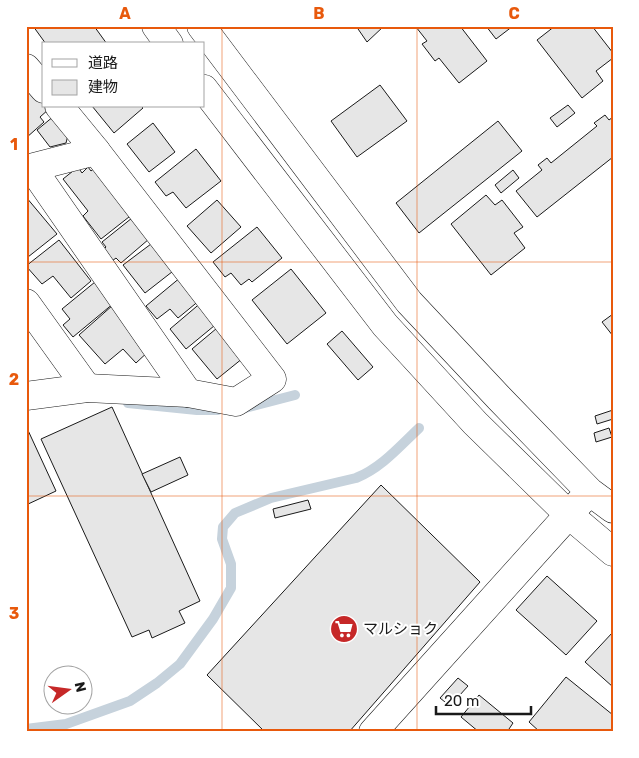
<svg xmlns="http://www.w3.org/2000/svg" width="639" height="758" viewBox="0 0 639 758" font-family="Rubik,'Noto Sans JP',sans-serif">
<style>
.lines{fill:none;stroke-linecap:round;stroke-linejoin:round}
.stream{stroke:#c6d2dc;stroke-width:10}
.building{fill:#e6e6e6;stroke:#1a1a1a}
.minor-casing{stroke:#1a1a1a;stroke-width:29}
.tertiary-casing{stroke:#1a1a1a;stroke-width:29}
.minor{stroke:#fff;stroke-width:28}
.tertiary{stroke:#fff;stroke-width:28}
.grid{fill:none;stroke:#e8590c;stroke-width:1;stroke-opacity:0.55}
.labels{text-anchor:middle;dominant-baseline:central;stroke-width:4;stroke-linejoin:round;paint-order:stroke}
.poi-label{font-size:15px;fill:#1a1a1a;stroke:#fff;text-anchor:start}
.neatline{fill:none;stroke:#e8590c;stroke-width:2}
.grid-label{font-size:16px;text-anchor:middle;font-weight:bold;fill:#e8590c}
</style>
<rect width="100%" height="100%" fill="#fff"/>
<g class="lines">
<g class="stream">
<path d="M128,403L197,410H218"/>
<path d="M245,408L295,395"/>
<path d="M26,729L66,724L130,701L157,683L180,664L213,619L231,588V564L222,539L223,527L235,513L271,498L356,478C381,468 399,447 419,428"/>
</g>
</g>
<g class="building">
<path d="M33,26H94L107,44H46Z"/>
<path d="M356,26H384L367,42Z"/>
<path d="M460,26L487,61L459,83L439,58L435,61L422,44L427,41L416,27Z"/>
<path d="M486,26H513L496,39Z"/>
<path d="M555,26H592L613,53V58L596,71L603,81L582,98L537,40Z"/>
<path d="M26,82L44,103V106H47L49,109L40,117L44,122L26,138Z"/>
<path d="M380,85L407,121L357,157L331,121Z"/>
<path d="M568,105L575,113L557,127L550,118Z"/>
<path d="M92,106H141L143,108L114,133Z"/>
<path d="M605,115L609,120L613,117V157L537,217L516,191L542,170L538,165L547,158L551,163L597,126L594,123Z"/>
<path d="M54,116L68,135L66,143L50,147L37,130Z"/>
<path d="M498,121L522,151L419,233L396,203Z"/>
<path d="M153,123L175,152L149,172L127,144Z"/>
<path d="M196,149L221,181L186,208L173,192L166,196L155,182Z"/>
<path d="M97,166L134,213L101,239L83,216L88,211L63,179L78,167L82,173L88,167L91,171Z"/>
<path d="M513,170L519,178L501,193L495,185Z"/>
<path d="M486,195L495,205L502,200L523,227L514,233L525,248L491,275L451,224Z"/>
<path d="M26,197L57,234L28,257L26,254Z"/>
<path d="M217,200L241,227L211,253L187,226Z"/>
<path d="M132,218L149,239L121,263L116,258L112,261L102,251L106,247L102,242Z"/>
<path d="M257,227L282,258L252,282L249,279L241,285L231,273L225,277L213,262Z"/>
<path d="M59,240L91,281L71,298L53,276L42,284L26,266Z"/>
<path d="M155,241L177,268L145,293L123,265Z"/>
<path d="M291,269L326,313L287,344L252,300Z"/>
<path d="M187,272L206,295L178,318L170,309L157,319L146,306Z"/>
<path d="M95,282L114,303L73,337L63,325L70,319L62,309Z"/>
<path d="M203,301L220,321L186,349L170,329Z"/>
<path d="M113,305L151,349L136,363L123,349L105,364L79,335Z"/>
<path d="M613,314V336L602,322Z"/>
<path d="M223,323L248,354L217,379L192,349Z"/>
<path d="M342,331L373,367L358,380L327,344Z"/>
<path d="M112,407L200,601L179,611L185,623L152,638L149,630L132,637L41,439Z"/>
<path d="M613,410V419L597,424L595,416Z"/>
<path d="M26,426L56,491L26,505Z"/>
<path d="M609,428L612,437L596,442L594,433Z"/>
<path d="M180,457L188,475L151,492L142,474Z"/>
<path d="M381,485L480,582L349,732H265L207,675Z"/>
<path d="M308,500L311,509L275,518L273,509Z"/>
<path d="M547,576L597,621L566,655L516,610Z"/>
<path d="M613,632V687L585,662Z"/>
<path d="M566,677L613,715V732H540L529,722Z"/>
<path d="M458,678L468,686L450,706L440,698Z"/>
<path d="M479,695L513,723L507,732H479L461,717Z"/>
</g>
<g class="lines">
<g class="minor-casing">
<g id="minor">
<path d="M26,68L44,89"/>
<path d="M32,168L188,393"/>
<path d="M26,169L96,151"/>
<path d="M26,303L87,388"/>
<path d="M26,396L87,388L188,393L236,402L272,379L96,151L59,106"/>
</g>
</g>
<g class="tertiary-casing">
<g id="tertiary">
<path d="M156,26L169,44"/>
<path d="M201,26L409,302L499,398L590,492L613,509"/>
<path d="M204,89L385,325L475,423L568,514L613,552"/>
<path d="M373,732L581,501"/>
</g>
</g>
<use href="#minor" class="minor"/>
<use href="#tertiary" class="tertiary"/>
</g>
<path class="grid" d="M222,26V732M417,26V732M26,262H613M26,496H613"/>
<defs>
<g id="supermarket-disc" transform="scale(1.4375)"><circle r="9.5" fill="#c62828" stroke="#fff"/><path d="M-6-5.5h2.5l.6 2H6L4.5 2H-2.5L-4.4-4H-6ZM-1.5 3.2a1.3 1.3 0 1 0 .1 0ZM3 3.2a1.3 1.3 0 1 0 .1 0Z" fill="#fff"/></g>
</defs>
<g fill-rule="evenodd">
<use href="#supermarket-disc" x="344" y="629"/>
</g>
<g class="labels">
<g class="poi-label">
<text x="363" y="629">マルショク</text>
</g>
</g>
<rect width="639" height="758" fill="none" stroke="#ffffff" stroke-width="55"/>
<rect x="42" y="42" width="162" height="65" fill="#ffffff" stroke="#a3a3a3"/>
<rect x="52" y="59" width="25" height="8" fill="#ffffff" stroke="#a3a3a3"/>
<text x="88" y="68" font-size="15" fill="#1a1a1a">道路</text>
<rect x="52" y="80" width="25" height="15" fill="#e6e6e6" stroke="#a3a3a3"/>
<text x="88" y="92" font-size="15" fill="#1a1a1a">建物</text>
<g transform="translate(68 690) rotate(76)"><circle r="24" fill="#ffffff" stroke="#a3a3a3"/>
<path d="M0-4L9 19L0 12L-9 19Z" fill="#c62828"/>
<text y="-8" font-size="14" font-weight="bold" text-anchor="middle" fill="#1a1a1a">N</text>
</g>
<path d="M436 706v8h95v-8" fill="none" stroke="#1a1a1a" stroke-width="2.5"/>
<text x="444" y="706" font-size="15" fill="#1a1a1a" stroke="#ffffff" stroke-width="4" paint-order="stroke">20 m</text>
<rect x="28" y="28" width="584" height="702" class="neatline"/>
<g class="grid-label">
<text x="125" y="19">A</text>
<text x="319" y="19">B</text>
<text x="514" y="19">C</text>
<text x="14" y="150">1</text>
<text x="14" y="385">2</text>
<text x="14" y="619">3</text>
</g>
</svg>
